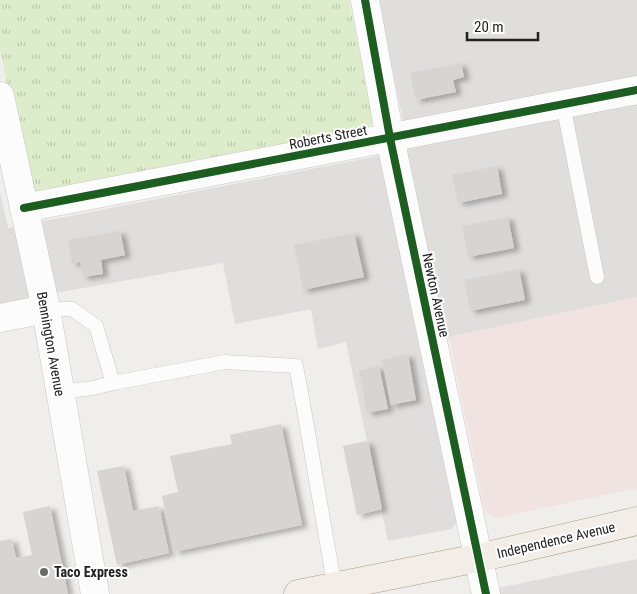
<svg xmlns="http://www.w3.org/2000/svg" width="637" height="594" viewBox="0 0 637 594" font-family="'Roboto Condensed',sans-serif">
<style>
.residential{fill:#dfdedc}
.commercial{fill:#f1e3e1}
.grass{fill:url(#grass-tufts)}
.building{fill:#d7d4d2;filter:url(#shadow)}
.lines{fill:none;stroke-linecap:round;stroke-linejoin:round}
.lane-casing{stroke:#c9c8c7;stroke-width:15}
.street-casing{stroke:#c9c8c7;stroke-width:29}
.primary-casing{stroke:#a79c86;stroke-width:29}
.lane{stroke:#fdfcfc;stroke-width:14}
.street{stroke:#fdfcfc;stroke-width:28}
.primary{stroke:#f3ede7;stroke-width:28}
.cycleway-casing{stroke:#fff;stroke-width:11}
.cycleway{stroke:#1b5e20;stroke-width:8}
.poi-dot{fill:#6a6968;stroke:#fff;stroke-width:2}
.labels{text-anchor:middle;dominant-baseline:central;stroke-width:4;stroke-linejoin:round;paint-order:stroke}
.street-label{font-size:14px;fill:#222;stroke:#fff}
.poi-label{font-size:14px;font-weight:bold;fill:#222;stroke:#fff;text-anchor:start}
</style>
<defs>
<pattern id="grass-tufts" width="24" height="20" patternUnits="userSpaceOnUse" patternTransform="scale(1.25)"><rect width="24" height="20" fill="#ddeccb"/><path d="M3 7l-1-3M5 7V3M7 7l1-3M15 17l-1-3M17 17v-4M19 17l1-3" fill="none" stroke="#bdcaae"/></pattern>
<filter id="shadow"><feDropShadow dx="5.5" dy="3" stdDeviation="2.5" flood-color="#0004"/></filter>
</defs>
<rect width="100%" height="100%" fill="#f0eeeb"/>
<g class="residential">
<path d="M378,0H637V297L421,343L458,521L451,529L388,541L346,342L318,349L311,309L235,324L223,263L22,299L28,324L0,329V192L8,228L409,150Z"/>
<path d="M637,559V594H469Z"/>
</g>
<path class="commercial" d="M637,297V488L496,518L485,512L449,337Z"/>
<path class="grass" d="M0,0H349L373,118L371,125L364,129L40,193L32,192L27,187L0,49Z"/>
<g class="building">
<path d="M461,63L464,77L453,80L456,92L416,100L410,73Z"/>
<path d="M497,166L502,194L458,203L452,175Z"/>
<path d="M508,217L514,248L468,257L462,226Z"/>
<path d="M120,231L125,255L101,260L103,274L83,277L80,262L72,264L68,240Z"/>
<path d="M354,233L364,277L303,290L294,245Z"/>
<path d="M519,269L525,300L470,311L464,280Z"/>
<path d="M408,354L416,400L391,405L382,360Z"/>
<path d="M379,366L388,409L367,413L359,371Z"/>
<path d="M281,424L302,525L174,552L162,496L178,492L170,456L232,444L230,435Z"/>
<path d="M368,441L382,509L357,515L343,446Z"/>
<path d="M124,466L133,511L159,506L169,553L117,565L97,471Z"/>
<path d="M50,506L68,594H0V541L12,539L16,558L32,555L23,512Z"/>
</g>
<g class="lines">
<g class="lane-casing">
<g id="lane">
<path d="M563,104L597,277"/>
<path d="M46,309H72L96,326L113,383L93,388L60,392"/>
<path d="M113,383L225,362L296,366C310,439 321,513 335,587"/>
</g>
</g>
<g class="street-casing">
<g id="street">
<path d="M365,0L390,138L486,594"/>
<path d="M0,96L46,309L95,594"/>
<path d="M24,208L637,90"/>
<path d="M0,318L46,309"/>
</g>
</g>
<g class="primary-casing">
<path id="primary" d="M298,594L478,558L637,521"/>
</g>
<use href="#lane" class="lane"/>
<use href="#street" class="street"/>
<use href="#primary" class="primary"/>
<g class="cycleway-casing">
<g id="cycleway">
<path d="M365,0L390,138L486,594"/>
<path d="M24,208L637,90"/>
</g>
</g>
<use href="#cycleway" class="cycleway"/>
</g>
<circle class="poi-dot" cx="44" cy="572" r="5"/>
<g class="labels">
<g class="street-label">
<text transform="translate(328 137) rotate(-11)">Roberts Street</text>
<text transform="translate(436 295) rotate(78)">Newton Avenue</text>
<text transform="translate(51 344) rotate(80)">Bennington Avenue</text>
<text transform="translate(556 540) rotate(-13)">Independence Avenue</text>
</g>
<g class="poi-label">
<text x="54" y="572">Taco Express</text>
</g>
</g>
<path d="M467 32v8h71v-8" fill="none" stroke="#222222" stroke-width="2.5"/>
<text x="474" y="32" font-size="15" fill="#222222" stroke="#ffffff" stroke-width="4" paint-order="stroke">20 m</text>
</svg>
